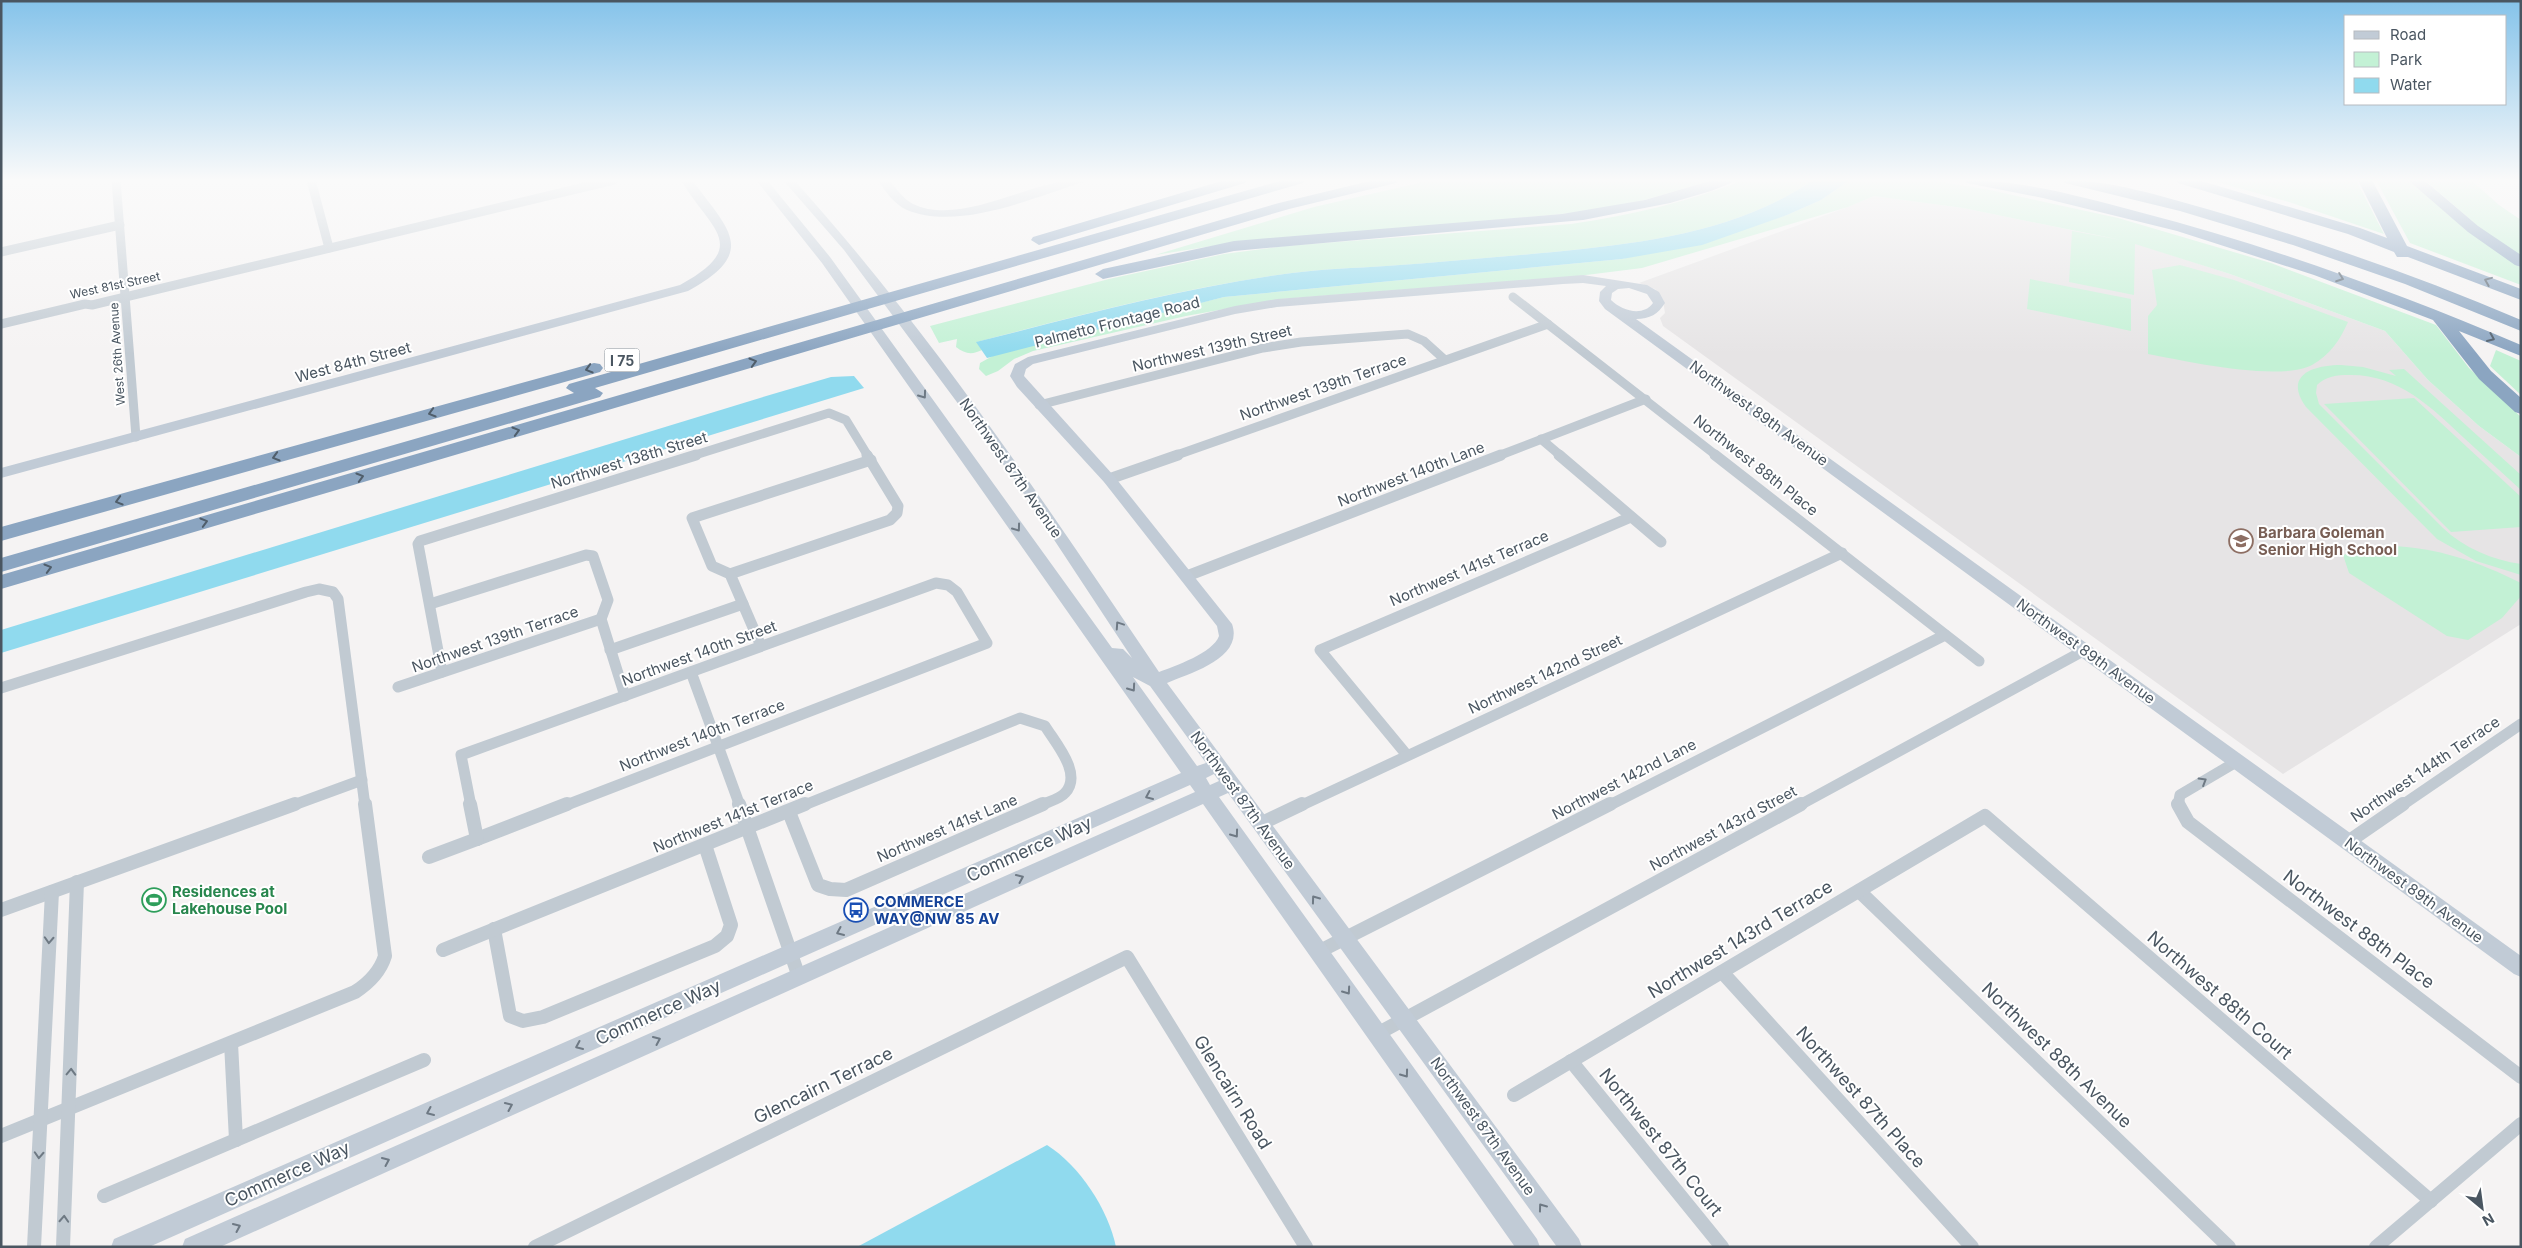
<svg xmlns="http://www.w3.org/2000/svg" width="2522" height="1248" viewBox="0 0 2522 1248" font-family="Inter,sans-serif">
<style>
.education{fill:#e6e4e5}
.green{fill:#c3f1d5}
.water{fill:#90daee}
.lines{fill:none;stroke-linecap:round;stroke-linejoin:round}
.street-far2{stroke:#c1cad2;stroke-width:9}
.street-far1{stroke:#c1cad2;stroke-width:11}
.street{stroke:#c1cad2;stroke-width:14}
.secondary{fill:#c1cbd6;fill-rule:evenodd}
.highway{fill:#8ba5c1;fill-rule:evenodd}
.oneway{stroke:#505e6b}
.oneway2{stroke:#6e7984}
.oneway3{stroke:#6e7983}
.labels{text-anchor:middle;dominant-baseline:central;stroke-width:4;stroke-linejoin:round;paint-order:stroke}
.far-street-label{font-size:12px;fill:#4a5661;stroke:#fff}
.shield{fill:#fff;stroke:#808990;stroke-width:1}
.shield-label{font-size:14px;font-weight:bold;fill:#4a5661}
.street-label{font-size:15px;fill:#4a5661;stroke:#fff}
.education-label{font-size:15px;font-weight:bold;fill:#785e54;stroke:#fff;text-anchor:start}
.leisure-label{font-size:15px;font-weight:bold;fill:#27864d;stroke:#fff;text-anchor:start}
.transit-label{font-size:15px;font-weight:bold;fill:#164399;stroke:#fff;text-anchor:start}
.near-street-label{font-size:18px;fill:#4a5661;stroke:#fff}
</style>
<rect width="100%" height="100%" fill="#f5f3f3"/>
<path class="education" d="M1874,196L1963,208L2134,243L2230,274L2385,331L2428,380L2479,426L2521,457V624L2283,774L1663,326L1660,318L1665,313L1663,300L1655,289L1639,283L1848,207Z"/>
<g class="green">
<path d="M1432,180H1713L1641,201L1583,212L1212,246L1155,255L1314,207Z"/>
<path d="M1744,180H1813C1738,232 1643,243 1554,252C1498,257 1442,262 1387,266C1355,268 1323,269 1292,273C1186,287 1080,315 977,342L982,350C972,355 965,354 956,347L957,339L939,343L930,326L1109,279L1224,254L1285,246L1571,224C1631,215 1688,202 1744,180Z"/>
<path d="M1850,180H1930L1990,190L2118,218L2271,263L2436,325L2469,368L2521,417V457L2479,426L2428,380L2385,331L2230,274L2135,244L2134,295L2069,282L2072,231L2121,240L1963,208L1874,196L1848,207L1642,268L1570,277L1281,299L1186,316L1033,351L1014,359L998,371L986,376L979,369L980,363L998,353L1224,297L1622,259L1787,215L1821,200Z"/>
<path d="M2210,180H2356L2384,234L2289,202Z"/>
<path d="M2376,180H2408L2462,226L2521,268V285L2410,243Z"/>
<path d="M2425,180H2471L2499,205L2521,220V256L2480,228Z"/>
<path d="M2180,265L2234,280L2348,322C2340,340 2330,355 2312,365C2279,382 2185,361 2148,354V316L2157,305L2152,270Z"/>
<path d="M2030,279L2131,299V331L2027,309Z"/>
<path d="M2496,350L2521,361V395L2490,366Z"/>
<path d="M2341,365L2363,367L2396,376L2389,370L2404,369L2521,475V490C2502,473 2483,455 2464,438C2431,407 2398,374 2349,375C2337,375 2326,376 2317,385L2316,393L2319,404L2443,528C2464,548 2493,560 2521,564V575L2476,561L2437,539L2306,407C2283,375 2313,365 2341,365Z"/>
<path d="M2414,398L2521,497V527L2451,532L2324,404Z"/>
<path d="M2389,546C2436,547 2479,562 2521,583V596L2502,618L2468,640L2447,636L2349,573L2343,555L2371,547Z"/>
</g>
<g class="water">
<path d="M1813,180H1850L1821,200L1787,215L1702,245L1622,259L1224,297L987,358L976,342C1080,316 1185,287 1292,273C1323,269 1355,268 1386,266C1442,262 1498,257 1554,252C1643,243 1738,232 1813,180Z"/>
<path d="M854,376L864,388L1,653V630L773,394L831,377Z"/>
<path d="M1047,1145C1080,1166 1108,1209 1116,1247H857Z"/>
</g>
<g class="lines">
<g class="street-far2">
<path d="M116,180L136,437"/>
<path d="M311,180L329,248"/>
<path d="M1,252L120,225"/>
<path d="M1513,297L1717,456"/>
<path d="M1,324L85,304L92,305L614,180"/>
<path d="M1039,405L1263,348L1301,342L1408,334L1424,341L1445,360"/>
<path d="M1541,439L1561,456"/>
<path d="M692,456L829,413L846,420L868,456"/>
<path d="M1174,456L1548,324"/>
<path d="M1498,456L1646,399"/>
</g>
<g class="street-far1">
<path d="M1559,455L1661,542"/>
<path d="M1715,455L1979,661"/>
<path d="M1109,479L1178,455"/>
<path d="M730,574L890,520L897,513L898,506L867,455"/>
<path d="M1187,576L1501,455"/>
<path d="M430,604L586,555L593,556L608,600L601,619L625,696"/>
<path d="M761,646L730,574L712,566L692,518L871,460"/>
<path d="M610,650L743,604"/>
<path d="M442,672L418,544L420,541L696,455"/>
<path d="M691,672L740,806"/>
<path d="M398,687L601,619"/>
<path d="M1,688L306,592L319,589L333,592L338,599L365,806"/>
<path d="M1406,754L1320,650L1631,517"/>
<path d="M291,806L362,780"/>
<path d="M471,806L461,755L936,583L948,585L957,592L987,643L564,806"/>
<path d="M802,806L1020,718L1045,726C1056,744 1083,774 1065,793C1060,799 1047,802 1040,806"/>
<path d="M1300,806L1842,553"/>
<path d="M1608,806L1945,635"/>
<path d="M1798,806L2085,650"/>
<path d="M2178,806L2180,795L2236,762"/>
<path d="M2401,806L2521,724"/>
</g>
<g class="street">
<path d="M470,804L477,839"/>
<path d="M739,804L799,977"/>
<path d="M2178,804L2188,822L2521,1077"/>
<path d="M789,812L818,885L830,889L846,890L1043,804"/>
<path d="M1260,824L1302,804"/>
<path d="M477,839L567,804"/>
<path d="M2348,842L2403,804"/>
<path d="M429,857L477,839"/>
<path d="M1859,891L2229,1247"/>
<path d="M1,910L295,804"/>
<path d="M494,929L510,1016L523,1021L543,1017L715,946L727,936L731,925L705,845"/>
<path d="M443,950L805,804"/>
<path d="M1318,952L1610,804"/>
<path d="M1722,972L1972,1247"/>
<path d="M1377,1034L1801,804"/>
<path d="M231,1043L236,1140"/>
<path d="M1571,1061L1722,1247"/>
<path d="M1514,1095L1985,816L2431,1201"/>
<path d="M1,1136L355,992C369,983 380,972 385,956L365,804"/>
<path d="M104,1196L424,1060"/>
<path d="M34,1247L52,892"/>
<path d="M63,1247L77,882"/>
<path d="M535,1247L1127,957L1306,1247"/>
<path d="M2376,1247L2521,1124"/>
</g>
<g class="secondary">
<path d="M681,180H692C729,230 759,252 688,291L1,478V468L680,285C753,245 709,229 681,180Z"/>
<path d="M756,180H767L830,257L1112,648L1123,649L1132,658L1014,479L844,250L783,180H794C931,332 1045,503 1159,672C1175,666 1213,653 1219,636L1217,626L1104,482L1017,387L1010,376L1015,364L1028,357L1235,306L1277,299L1583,275L1647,285L1659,292L1665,303C1658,314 1650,319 1636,319L2521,956V977L2514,974L1605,309L1599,301L1600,292L1606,286L1583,283L1563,284L1277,307L1235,314L1033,364L1026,369L1024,376L1114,476L1232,624C1244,658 1191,673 1167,683L1579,1239L1582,1247H1557L1228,793L1219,797L1537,1239L1540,1247H1515L1203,804L220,1247H182L185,1239L1195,792L1190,785L149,1247H111L114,1239L1181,773L822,263ZM1629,288L1647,294L1653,303C1643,317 1622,311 1611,300L1612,293L1618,289ZM1133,677L1150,686L1206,763L1197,766ZM1214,774L1219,781L1210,785L1206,778Z"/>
<path d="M878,180H889C896,188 903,199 913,204C964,228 1036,176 1085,180L1083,182C1033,198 958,231 907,210C895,205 884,190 878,180Z"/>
</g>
<g class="highway">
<path d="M1225,180H1247L1245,183L1045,243L1039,245L1031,240L1033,237Z"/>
<path d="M1283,180H1305L1303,183L595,388L603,393L600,397L1,572V558L574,393L566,388L569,384Z"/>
<path d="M1374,180H1398L1396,183L1289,209L1,589V575L1279,203Z"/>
<path d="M1713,180H1733L1731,183L1711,191L1670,203L1583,220L1234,251L1103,279L1095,274L1103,269L1234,241L1562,214L1645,200Z"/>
<path d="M1965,180C2023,180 2083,197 2139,212C2270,246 2396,292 2521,345V356L2459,331L2491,371L2521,398V414L2515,412L2479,379L2433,320L2314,275L2177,231L2043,198L1972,184L1967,183Z"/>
<path d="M2063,180C2111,180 2160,196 2207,209C2314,240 2418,276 2521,320V331L2405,284L2293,245L2180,211L2065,183Z"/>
<path d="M2176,180H2198L2360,228L2387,238L2358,180H2372L2407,246L2521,289V300L2408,257H2397L2394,252L2348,234L2178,183Z"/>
<path d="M2408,180H2424L2478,226L2521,255V267L2515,265L2468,232Z"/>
<path d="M594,363L600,364L603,368L600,372L1,541V527Z"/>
</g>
</g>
<defs><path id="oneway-chevron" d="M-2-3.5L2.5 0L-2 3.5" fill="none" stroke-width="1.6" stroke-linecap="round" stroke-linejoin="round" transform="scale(1.25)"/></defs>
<g class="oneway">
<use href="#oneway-chevron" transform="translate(2340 278) rotate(20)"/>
<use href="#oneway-chevron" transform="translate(2488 281) rotate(-158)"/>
<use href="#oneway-chevron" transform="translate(2491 338) rotate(23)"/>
<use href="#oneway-chevron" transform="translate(753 362) rotate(-16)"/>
<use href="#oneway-chevron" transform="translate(589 369) rotate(164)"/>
<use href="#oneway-chevron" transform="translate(432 413) rotate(164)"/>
<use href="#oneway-chevron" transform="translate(516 431) rotate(-16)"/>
<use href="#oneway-chevron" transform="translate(276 457) rotate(164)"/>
<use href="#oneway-chevron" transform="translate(360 477) rotate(-16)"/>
<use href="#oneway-chevron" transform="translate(119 501) rotate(164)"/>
<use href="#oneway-chevron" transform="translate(204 522) rotate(-16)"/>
<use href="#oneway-chevron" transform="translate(48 568) rotate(-16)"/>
</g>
<g class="oneway2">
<use href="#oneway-chevron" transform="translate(923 395) rotate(54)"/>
<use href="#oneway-chevron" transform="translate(1017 528) rotate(54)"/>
<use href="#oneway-chevron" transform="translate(1119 625) rotate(-124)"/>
<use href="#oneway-chevron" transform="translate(1132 688) rotate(55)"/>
<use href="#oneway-chevron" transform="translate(1149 796) rotate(156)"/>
<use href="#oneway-chevron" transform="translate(1235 834) rotate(54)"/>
<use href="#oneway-chevron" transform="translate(1020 878) rotate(-24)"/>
<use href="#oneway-chevron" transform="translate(1315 899) rotate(-126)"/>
<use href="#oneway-chevron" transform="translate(840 932) rotate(156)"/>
<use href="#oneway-chevron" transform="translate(1347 991) rotate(55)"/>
<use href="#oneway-chevron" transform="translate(657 1040) rotate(-24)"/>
<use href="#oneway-chevron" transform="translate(579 1046) rotate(156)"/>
<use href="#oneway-chevron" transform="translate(1405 1074) rotate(54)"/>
<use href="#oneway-chevron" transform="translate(509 1106) rotate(-24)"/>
<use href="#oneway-chevron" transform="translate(430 1112) rotate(156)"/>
<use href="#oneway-chevron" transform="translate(386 1161) rotate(-24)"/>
<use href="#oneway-chevron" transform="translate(1542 1207) rotate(-126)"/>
<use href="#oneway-chevron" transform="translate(237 1227) rotate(-24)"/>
</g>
<g class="oneway3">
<use href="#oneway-chevron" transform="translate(2203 781) rotate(-31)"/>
<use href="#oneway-chevron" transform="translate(49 940) rotate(93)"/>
<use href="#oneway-chevron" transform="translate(71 1072) rotate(-88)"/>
<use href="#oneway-chevron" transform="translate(39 1155) rotate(93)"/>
<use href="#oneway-chevron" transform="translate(64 1219) rotate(-87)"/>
</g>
<linearGradient id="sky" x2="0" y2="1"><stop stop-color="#85c3ea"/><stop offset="0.51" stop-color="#fafafa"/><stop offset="1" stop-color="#fafafa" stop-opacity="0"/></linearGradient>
<rect width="2522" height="354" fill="url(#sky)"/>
<defs>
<g id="school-ring" transform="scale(1.25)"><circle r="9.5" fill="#fff" stroke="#8d6e63" stroke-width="1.5"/><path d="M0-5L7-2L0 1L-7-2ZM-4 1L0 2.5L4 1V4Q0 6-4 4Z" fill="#8d6e63"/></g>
<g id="stadium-ring" transform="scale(1.25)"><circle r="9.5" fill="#fff" stroke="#2e9e5b" stroke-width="1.5"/><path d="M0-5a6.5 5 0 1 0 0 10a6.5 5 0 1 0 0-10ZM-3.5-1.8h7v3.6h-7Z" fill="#2e9e5b"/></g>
<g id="bus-ring" transform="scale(1.25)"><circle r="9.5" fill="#fff" stroke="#1a4fb4" stroke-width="1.5"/><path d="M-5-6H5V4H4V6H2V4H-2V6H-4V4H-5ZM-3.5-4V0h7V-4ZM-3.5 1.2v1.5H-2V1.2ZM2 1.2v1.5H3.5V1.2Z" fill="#1a4fb4"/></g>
</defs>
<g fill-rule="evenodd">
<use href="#school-ring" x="2241" y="541"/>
<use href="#stadium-ring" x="154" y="900"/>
<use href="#bus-ring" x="856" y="910"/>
</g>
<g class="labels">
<g class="far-street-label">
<text transform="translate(115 285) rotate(-12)">West 81st Street</text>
<text transform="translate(117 354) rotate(-94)">West 26th Avenue</text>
</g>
<rect class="shield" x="604.5" y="348.5" width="35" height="23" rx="4"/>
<g class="shield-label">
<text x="622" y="360">I 75</text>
</g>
<g class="street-label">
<text transform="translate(1117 322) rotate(-14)">Palmetto Frontage Road</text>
<text transform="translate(1212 348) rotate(-13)">Northwest 139th Street</text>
<text transform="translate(353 362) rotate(-15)">West 84th Street</text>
<text transform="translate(1323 387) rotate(-19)">Northwest 139th Terrace</text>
<text transform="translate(1759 413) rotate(36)">Northwest 89th Avenue</text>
<text transform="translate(629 460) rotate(-17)">Northwest 138th Street</text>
<text transform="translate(1756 465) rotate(38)">Northwest 88th Place</text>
<text transform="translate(1011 468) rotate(55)">Northwest 87th Avenue</text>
<text transform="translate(1411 474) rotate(-21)">Northwest 140th Lane</text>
<text transform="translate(1469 568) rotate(-23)">Northwest 141st Terrace</text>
<text transform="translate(495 639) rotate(-19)">Northwest 139th Terrace</text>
<text transform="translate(2086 651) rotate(36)">Northwest 89th Avenue</text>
<text transform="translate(699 653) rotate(-20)">Northwest 140th Street</text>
<text transform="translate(1545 674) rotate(-25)">Northwest 142nd Street</text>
<text transform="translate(702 735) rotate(-21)">Northwest 140th Terrace</text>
<text transform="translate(2425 769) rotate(-34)">Northwest 144th Terrace</text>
<text transform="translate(1624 779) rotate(-27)">Northwest 142nd Lane</text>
<text transform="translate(1243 800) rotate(54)">Northwest 87th Avenue</text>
<text transform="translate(733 816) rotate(-22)">Northwest 141st Terrace</text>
<text transform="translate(947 828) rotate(-23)">Northwest 141st Lane</text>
<text transform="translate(1723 828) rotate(-28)">Northwest 143rd Street</text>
<text transform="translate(2414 890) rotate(36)">Northwest 89th Avenue</text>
<text transform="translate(1483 1126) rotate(54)">Northwest 87th Avenue</text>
</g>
<g class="education-label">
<text x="2258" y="532">Barbara Goleman<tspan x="2258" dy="17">Senior High School</tspan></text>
</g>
<g class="leisure-label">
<text x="172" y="891">Residences at<tspan x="172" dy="17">Lakehouse Pool</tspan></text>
</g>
<g class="transit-label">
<text x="874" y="901">COMMERCE<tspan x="874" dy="17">WAY@NW 85 AV</tspan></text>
</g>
<g class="near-street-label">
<text transform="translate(1029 849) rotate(-24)">Commerce Way</text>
<text transform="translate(2359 929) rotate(37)">Northwest 88th Place</text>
<text transform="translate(1740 939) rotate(-31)">Northwest 143rd Terrace</text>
<text transform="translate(2220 995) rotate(41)">Northwest 88th Court</text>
<text transform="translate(658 1012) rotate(-24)">Commerce Way</text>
<text transform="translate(2057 1055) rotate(44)">Northwest 88th Avenue</text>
<text transform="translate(823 1085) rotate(-26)">Glencairn Terrace</text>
<text transform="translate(1233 1092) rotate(58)">Glencairn Road</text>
<text transform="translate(1861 1097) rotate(48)">Northwest 87th Place</text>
<text transform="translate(1661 1142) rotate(51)">Northwest 87th Court</text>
<text transform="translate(287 1174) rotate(-24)">Commerce Way</text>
</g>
</g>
<rect width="2522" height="1248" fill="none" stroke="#4a5661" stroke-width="5"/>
<rect x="2344" y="15" width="162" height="90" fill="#ffffff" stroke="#b7bbc0"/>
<rect x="2354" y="31" width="25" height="8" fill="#c1cbd6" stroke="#b7bbc0"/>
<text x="2390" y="40" font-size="15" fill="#4a5661">Road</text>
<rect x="2354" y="52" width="25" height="15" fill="#c3f1d5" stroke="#b7bbc0"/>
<text x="2390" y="65" font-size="15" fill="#4a5661">Park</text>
<rect x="2354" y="78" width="25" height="15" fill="#90daee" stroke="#b7bbc0"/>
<text x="2390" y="90" font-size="15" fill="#4a5661">Water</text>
<g transform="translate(2482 1208) rotate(151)" stroke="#ffffff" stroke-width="4" paint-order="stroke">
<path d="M0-4L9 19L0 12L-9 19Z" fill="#4a5661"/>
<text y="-8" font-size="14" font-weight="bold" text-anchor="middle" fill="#4a5661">N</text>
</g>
</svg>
